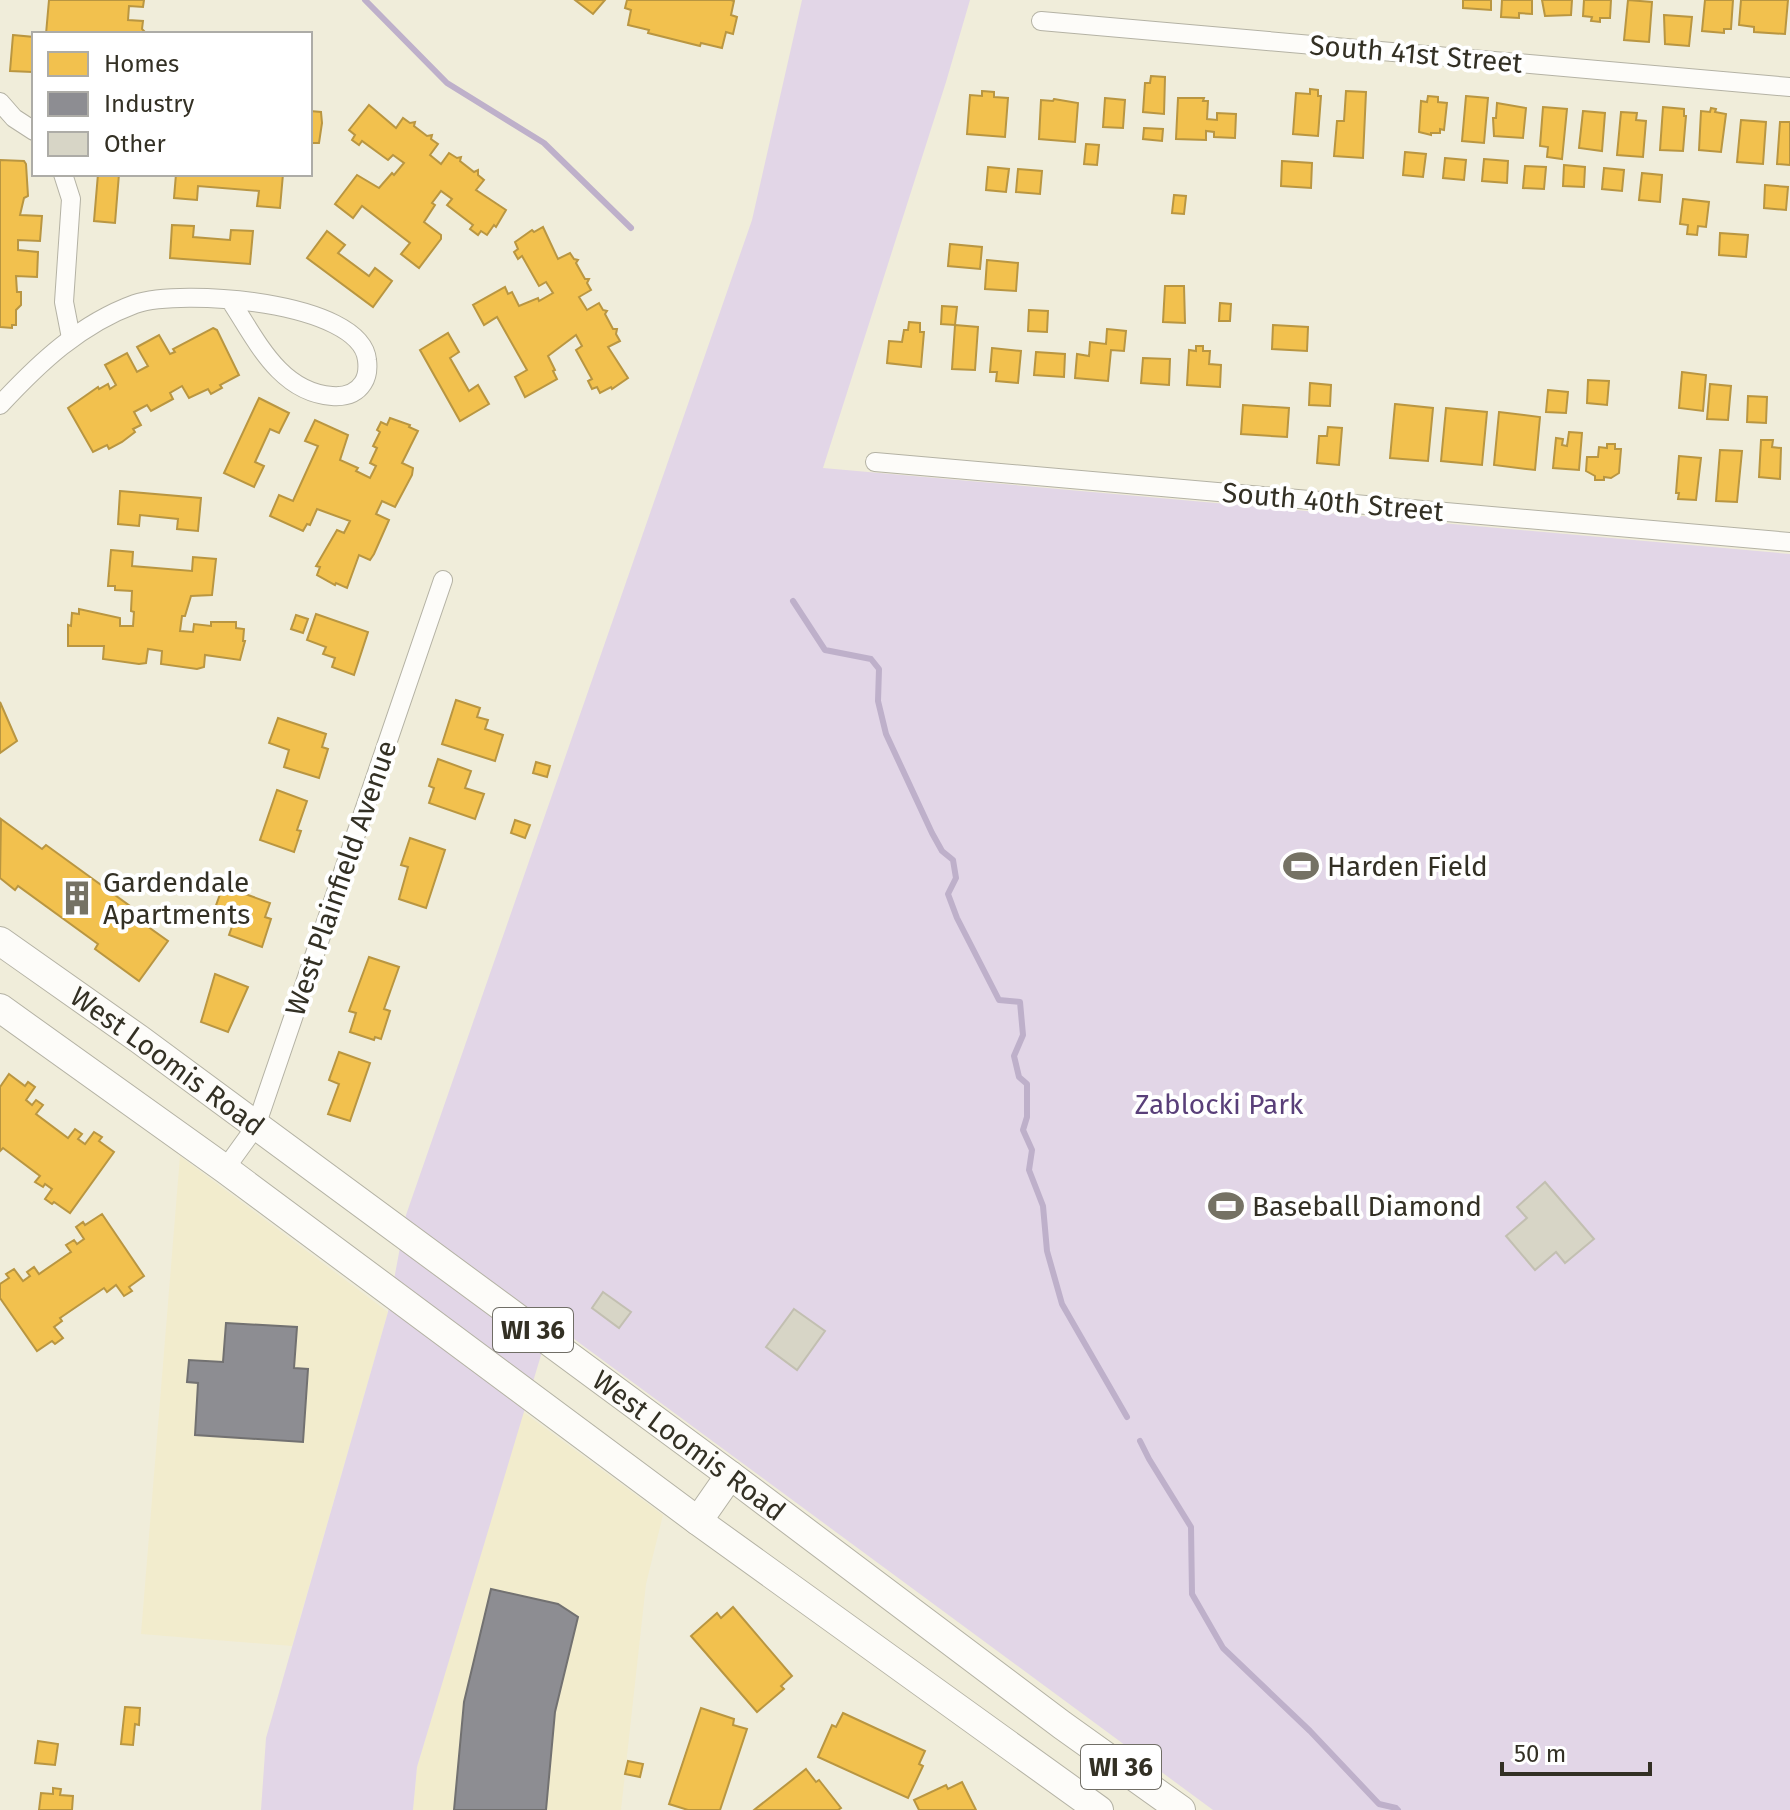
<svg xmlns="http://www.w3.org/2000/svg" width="1790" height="1810" viewBox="0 0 1790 1810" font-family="'Fira Sans',sans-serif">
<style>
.built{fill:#f2eccd}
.green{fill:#e2d6e7}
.homes{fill:#f2c14e;stroke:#b99641;stroke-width:2}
.industry{fill:#8d8d92;stroke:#727171;stroke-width:2}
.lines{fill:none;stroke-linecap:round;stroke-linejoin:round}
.stream{stroke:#beb0ca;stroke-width:6}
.building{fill:#d7d5c6;stroke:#c2bfb1;stroke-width:2}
.street-casing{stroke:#b4b2a4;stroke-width:20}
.primary-casing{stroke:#b4b2a4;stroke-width:30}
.street{stroke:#fdfcf9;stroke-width:18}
.primary{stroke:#fdfcf9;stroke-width:28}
.labels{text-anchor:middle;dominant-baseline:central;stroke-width:8;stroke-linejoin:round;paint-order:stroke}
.shield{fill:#fff;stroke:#706e66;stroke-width:2}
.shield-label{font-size:26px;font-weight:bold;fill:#333024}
.street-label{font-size:28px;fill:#333024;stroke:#fff}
.poi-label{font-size:28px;fill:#333024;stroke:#fff;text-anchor:start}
.park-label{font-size:28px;fill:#593f79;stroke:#fff}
</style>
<rect width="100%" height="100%" fill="#f0edda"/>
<g class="built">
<path d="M180,1156L388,1312L292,1646L141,1634Z"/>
<path d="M522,1411L663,1515L646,1584L621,1810H413L417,1767Z"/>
</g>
<path class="green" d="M802,0H970L946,82L823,468L1790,554V1810H1213L551,1322L417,1767L413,1810H261L266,1738L388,1312L406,1215L752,220Z"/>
<g class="homes">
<path d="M49,0H144L143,7L129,6L128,20L143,21L142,29L145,32L46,34Z"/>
<path d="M575,0H605L593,14Z"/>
<path d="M627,0H731L734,1L731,15L737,17L733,34L726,32L722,48L701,43L700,46L648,33L649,30L628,25L631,10L625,8Z"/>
<path d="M1463,0H1491V10L1463,8Z"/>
<path d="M1502,0H1532V14L1519,13V18L1501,17Z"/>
<path d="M1542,0H1572L1571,15L1545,16Z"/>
<path d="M1584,0H1611L1610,18H1600V22L1591,21L1592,17L1583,16Z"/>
<path d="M1628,0L1652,2L1649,42L1624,40Z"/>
<path d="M1705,0H1733L1731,29H1724V33L1702,31Z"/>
<path d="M1741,0H1788L1785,34L1754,32V27L1739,25Z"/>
<path d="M1664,15L1692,17L1689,46L1665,44Z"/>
<path d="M13,35L34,37L32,72L10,71Z"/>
<path d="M1151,76L1165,77L1164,114L1143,112L1145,83H1150Z"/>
<path d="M1310,89L1318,90V96H1321L1318,136L1293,134L1296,93L1310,94Z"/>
<path d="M982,91L994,92V97L1008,98L1005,137L967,134L970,95L982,96Z"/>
<path d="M1346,91L1366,92L1363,158L1334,156L1337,121H1344Z"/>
<path d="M1428,96L1438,97V102L1447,103L1444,130L1440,129V133H1431V135L1419,132L1421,101L1427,102Z"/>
<path d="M1466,96L1488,98L1484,143L1462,141Z"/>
<path d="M1105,98L1125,100L1123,128L1103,127Z"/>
<path d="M1178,98H1204L1203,101H1208L1207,119L1217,120V113L1236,114L1235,138L1214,137V132L1206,131V140L1176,139Z"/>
<path d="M1054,99L1078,103L1075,142L1039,139L1041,100L1053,101Z"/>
<path d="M1497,103L1526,108L1523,138L1494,136L1493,118H1496Z"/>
<path d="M369,105L396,128L403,118L410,123L415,122L414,126L427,136L432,135L431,139L438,144L430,155L441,164L449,153L457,158L461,157L460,161L474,172L478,170V175L484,180L476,190L506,210L496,227L494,225L487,235L481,231L478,235L470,229L473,225L447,205L452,199L441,191L432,203L435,205L424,222L441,235V239L419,268L401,254L410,243L362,206L353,218L335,204L357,175L379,188L392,173L394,175L404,163L393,155L388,160L362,141L359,145L352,140L355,135L349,130Z"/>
<path d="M1543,107L1567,109L1562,159L1547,157L1548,147L1540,146Z"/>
<path d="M1663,107L1684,109V116H1686L1683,151L1660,150Z"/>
<path d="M1711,108L1716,109L1715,112L1726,114L1721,152L1699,150L1701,111L1710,112Z"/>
<path d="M310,111L321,112L322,123L319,143H312L311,148Z"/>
<path d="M1583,111L1605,113L1602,151L1579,148Z"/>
<path d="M1621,112L1637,113L1636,120L1646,121L1643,157L1617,155Z"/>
<path d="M1741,120L1766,122L1763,164L1737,162Z"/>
<path d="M1780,122H1790V165L1777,164Z"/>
<path d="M1144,128L1163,129L1162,141L1143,139Z"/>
<path d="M1086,144L1099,145L1097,165L1084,164Z"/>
<path d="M1405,152L1426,154L1423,177L1403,175Z"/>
<path d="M1445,158L1466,160L1464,180L1443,178Z"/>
<path d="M1484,159L1508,161L1507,183L1482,181Z"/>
<path d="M0,160L24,161L26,164L28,196L24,198L20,215L42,216L40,241L18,240V250L38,252L37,277L16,276L17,292H21V305L16,310V325H12V328L0,327Z"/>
<path d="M1282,161L1312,163L1311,188L1281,186Z"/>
<path d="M1564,165L1585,167L1584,187L1563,186Z"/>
<path d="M1525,166L1546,167L1544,189L1523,188Z"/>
<path d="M988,167L1009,169L1006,192L986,190Z"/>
<path d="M1604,168L1624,170L1622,191L1602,189Z"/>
<path d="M1018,169L1042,171L1040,194L1016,192Z"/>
<path d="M1642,173L1662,175L1660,202L1639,200Z"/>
<path d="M98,174H119L115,223L94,221Z"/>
<path d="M176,174H283L280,208L257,206L259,191L198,186L197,200L174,198Z"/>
<path d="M1765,185L1788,187L1786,210L1764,208Z"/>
<path d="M1174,195L1186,196L1184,214L1172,213Z"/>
<path d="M1683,199L1709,202L1706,227L1698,226L1697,235L1687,234L1688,225L1680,224Z"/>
<path d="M172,225L194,226L193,237L230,240L231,230L253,231L250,264L170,258Z"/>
<path d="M543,227L558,259L570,253L574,259L578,260L576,263L585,279H589L587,283L591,290L579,297L587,310L599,303L603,310L607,311L605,314L613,329H617L616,334L620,341L608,347L628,378L612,389L611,387L600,393L597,387L592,389L588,381L592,379L576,350L582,346L576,335L548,356L555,370L553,371L557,379L525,397L515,377L527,370L497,317L484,325L473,305L505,287L508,294L512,292L519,306L538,298L539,301L553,293L546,282L539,286L522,256L518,259L514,252L518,249L515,242L532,230L534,232Z"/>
<path d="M327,231L345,245L338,253L369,276L375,268L392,281L373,307L307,258Z"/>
<path d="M1720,233L1748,235L1746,257L1719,255Z"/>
<path d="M950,244L982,247L980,269L948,266Z"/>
<path d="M987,260L1018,263L1016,291L985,289Z"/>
<path d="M1165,286H1184L1185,323L1163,322Z"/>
<path d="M1220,303L1231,304L1230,321H1219Z"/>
<path d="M942,306L957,307L955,325L941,324Z"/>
<path d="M1029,310L1048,311L1047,332L1028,331Z"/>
<path d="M909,322L920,323V332H924L921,367L887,363L889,341L902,342L904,330H908Z"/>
<path d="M955,325L978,327L975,370L952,369Z"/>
<path d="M1273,325L1308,327L1307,351L1272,349Z"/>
<path d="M213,328L217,330L239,375L220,385L222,388L211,394L208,389L189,398L182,386L170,393L173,399L151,411L147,405L134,412L141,425L133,429L135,432L122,442L109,449L107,445L93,452L68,408L98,387L99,389L108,384L110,389L116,385L105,365L127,353L137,372L148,366L137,347L159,335L170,354L175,352L173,349Z"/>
<path d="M1107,329L1126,331L1124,351L1111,350L1108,381L1075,378L1077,354L1089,356L1090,342L1106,344Z"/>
<path d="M448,333L459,352L450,358L469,391L478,385L489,404L460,421L420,350Z"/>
<path d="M1196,346H1203V351H1210L1209,364L1221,365L1220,387L1187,385L1189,350L1196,351Z"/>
<path d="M992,348L1021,351L1018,383L996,381L997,372H990Z"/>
<path d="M1036,352L1065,354L1064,377L1034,375Z"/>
<path d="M1143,358L1170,359L1169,385L1141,383Z"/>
<path d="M1682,372L1706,375L1703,411L1679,408Z"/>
<path d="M1588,380L1609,381L1607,405L1587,403Z"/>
<path d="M1310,383L1331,385L1330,406L1309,405Z"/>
<path d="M1710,384L1731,386L1728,420L1707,419Z"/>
<path d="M1548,390L1568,392L1566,413L1546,412Z"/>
<path d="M1748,396L1767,397L1766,423L1747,422Z"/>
<path d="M259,398L289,413L279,433L270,429L255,462L264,466L254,487L224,473Z"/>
<path d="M1395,404L1433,408L1428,461L1390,458Z"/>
<path d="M1243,405L1289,408L1287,437L1241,434Z"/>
<path d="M1446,408L1487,412L1482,465L1441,461Z"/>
<path d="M1499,412L1540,417L1535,470L1494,465Z"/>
<path d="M390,418L410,425L409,427L418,431L402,463L413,468L412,475L395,507L382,501L376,514L389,520L374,554L370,560L359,555L347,588L336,583L335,585L317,575L320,567L316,566L337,530L344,533L350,521L317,509L310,525L307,524L303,531L270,516L279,495L293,501L318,446L305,441L315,420L348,435L340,460L358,468L356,471L370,478L376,466L370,463L377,448L373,446L380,432L377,430L381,422L387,425Z"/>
<path d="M1328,427L1342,428L1339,465L1317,463L1319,436H1327Z"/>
<path d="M1569,432L1582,433L1579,470L1553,468L1556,438L1563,439L1562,445L1567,446Z"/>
<path d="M1761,440H1773L1772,447L1781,448L1780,479L1759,477Z"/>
<path d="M1607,444H1615V449H1621L1619,473L1611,478L1604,477V480H1595V476L1586,471L1587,457H1598L1599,447L1607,448Z"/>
<path d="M1720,450L1742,451L1737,502L1716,501Z"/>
<path d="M1679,456L1701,458L1696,500L1678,499L1679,493H1676Z"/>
<path d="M120,491L201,498L198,531L177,529L178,519L140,515L139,526L118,524Z"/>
<path d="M111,550L133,552L132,566L192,571L193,557L216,559L212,595L191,596L185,616H182L180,631L193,632L194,624L211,626V622H236V628L244,629L243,641H245L240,660L205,655L204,667L197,669L161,664L162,651L148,649L146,663L139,664L103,659L104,646H68V625L71,626L72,613L79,614V609L120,618V626H133L134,612L131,611L132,591L115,590V586H108Z"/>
<path d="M316,614L368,632L354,675L332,667L335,658L323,654L326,647L307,640Z"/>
<path d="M296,615L308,619L303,633L291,629Z"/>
<path d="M456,700L480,708L477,717L488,720L485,729L503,735L495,761L442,744Z"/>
<path d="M0,702L17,741L0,753Z"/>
<path d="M278,718L326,734L322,747L328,749L319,778L284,767L289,750L269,743Z"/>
<path d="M438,759L471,771L465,788L484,794L475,819L429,803L434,788L429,786Z"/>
<path d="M536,762L550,766L547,777L533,773Z"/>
<path d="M277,790L307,801L297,830L301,831L294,852L260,840Z"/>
<path d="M1,819L42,849L46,845L130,906L126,911L168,941L139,981L95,949L98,944L18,886L15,890L0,878Z"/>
<path d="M515,820L530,825L525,838L511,833Z"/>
<path d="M410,838L445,850L426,908L399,899L408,867L401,865Z"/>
<path d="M223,886L270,903L265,917L271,919L262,947L229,935L235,918L214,911Z"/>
<path d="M369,957L399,967L384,1009L390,1011L381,1039L375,1037L374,1040L350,1032L356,1013L349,1011Z"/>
<path d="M215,974L248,987L228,1032L201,1022Z"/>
<path d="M339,1052L370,1063L350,1121L328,1114L339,1084L329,1080Z"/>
<path d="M9,1074L25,1086L28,1082L35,1087L26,1100L32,1105L36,1100L43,1105L36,1114L68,1138L75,1129L82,1134L78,1139L85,1144L94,1132L102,1137L99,1141L114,1152L70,1213L54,1202L52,1204L45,1199L52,1189L45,1184L43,1187L35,1182L40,1176L3,1148L0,1151V1087Z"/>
<path d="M102,1214L144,1276L129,1287L132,1291L124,1296L116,1285L107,1292L104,1288L60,1318L62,1321L54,1327L63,1338L55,1344L52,1341L37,1351L0,1298V1284L9,1278L6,1274L14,1269L23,1281L30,1276L27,1272L34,1267L39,1274L71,1252L66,1245L74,1240L77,1244L84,1239L76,1227L83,1222L85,1225Z"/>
<path d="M733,1607L792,1676L781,1686L784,1689L757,1712L691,1636L717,1613L721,1618Z"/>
<path d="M125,1707L140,1708L139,1725L135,1724L133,1745L121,1744Z"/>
<path d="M701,1708L734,1719L733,1725L747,1729L720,1810H688L669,1804Z"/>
<path d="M843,1713L925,1751L919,1764L923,1766L908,1798L818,1757L832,1725L836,1727Z"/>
<path d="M38,1741L58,1744L55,1765L35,1763Z"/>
<path d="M628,1761L643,1764L640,1777L625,1774Z"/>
<path d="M806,1769L816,1782L819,1780L841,1808L838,1810H754Z"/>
<path d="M962,1782L976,1810H919L914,1800L946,1785L948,1789Z"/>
<path d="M53,1788L61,1789L60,1795L73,1796L72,1810H39L41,1793L53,1794Z"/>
</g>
<g class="industry">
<path d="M226,1323L297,1327L294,1368L308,1369L303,1442L195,1435L198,1383L187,1382L189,1360L223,1362Z"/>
<path d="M491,1589L558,1604L578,1617L555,1712L546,1810H454L464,1702Z"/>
</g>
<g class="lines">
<g class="stream">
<path d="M365,0L447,83L544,143L631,228"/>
<path d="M793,601L825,650L871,659L879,669L878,701L886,734L932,833L942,851L953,860L956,878L948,894L957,918L999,1000L1020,1002L1023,1035L1014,1056L1019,1077L1027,1084V1117L1023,1130L1032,1150L1029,1170L1043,1206L1047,1251L1062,1304L1127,1417"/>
<path d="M1140,1441L1149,1459L1191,1527L1192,1594L1223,1648L1310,1731L1379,1804L1396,1808L1398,1810"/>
</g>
</g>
<g class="building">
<path d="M1545,1182L1594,1239L1565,1263L1556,1252L1535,1270L1506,1236L1527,1218L1517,1207Z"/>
<path d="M603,1292L631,1312L619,1328L592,1308Z"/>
<path d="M794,1309L825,1331L797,1370L766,1347Z"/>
</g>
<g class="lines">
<g class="street-casing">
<g id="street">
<path d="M1041,21L1790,87"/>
<path d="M0,102L14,118L34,131"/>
<path d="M63,174L71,199L64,302L71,338"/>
<path d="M0,405C39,363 80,324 135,304C180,288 361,301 367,360C368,368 367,377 363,383C356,394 345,397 332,396C279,392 256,339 230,300"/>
<path d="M875,462L1790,542"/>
<path d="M225,1169L256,1126L443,580"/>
</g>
</g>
<g class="primary-casing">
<g id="primary">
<path id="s1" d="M0,941L139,1039L730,1475L1062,1725L1181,1810"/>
<path d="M0,1008L225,1169L698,1521L1099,1810"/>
<path d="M698,1521L730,1475"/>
</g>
</g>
<use href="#street" class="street"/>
<use href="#primary" class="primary"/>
</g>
<defs>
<g id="stadium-bare" transform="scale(2.76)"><path d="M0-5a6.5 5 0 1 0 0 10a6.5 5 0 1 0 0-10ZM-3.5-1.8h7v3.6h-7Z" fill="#757264" stroke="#fff" stroke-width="2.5" paint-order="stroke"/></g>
<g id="building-bare" transform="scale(2.76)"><path d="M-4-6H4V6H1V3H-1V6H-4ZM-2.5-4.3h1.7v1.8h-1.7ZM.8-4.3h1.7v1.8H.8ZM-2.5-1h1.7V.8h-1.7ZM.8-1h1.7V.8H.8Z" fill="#757264" stroke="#fff" stroke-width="2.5" paint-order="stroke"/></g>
</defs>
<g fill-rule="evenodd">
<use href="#stadium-bare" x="1301" y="866"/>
<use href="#building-bare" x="77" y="898"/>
<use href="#stadium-bare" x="1226" y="1206"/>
</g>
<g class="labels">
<g class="shield">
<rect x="493" y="1308" width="80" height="44" rx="6"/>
<rect x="1081" y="1745" width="80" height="44" rx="6"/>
</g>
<g class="shield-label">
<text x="533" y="1330">WI 36</text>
<text x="1121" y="1767">WI 36</text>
</g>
<g class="street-label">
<text transform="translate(1416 54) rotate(5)">South 41st Street</text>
<text transform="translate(1333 502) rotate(5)">South 40th Street</text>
<text transform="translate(341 878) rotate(-71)">West Plainfield Avenue</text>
<text stroke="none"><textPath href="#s1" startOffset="206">West Loomis Road</textPath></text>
<text stroke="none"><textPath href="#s1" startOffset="854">West Loomis Road</textPath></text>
</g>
<g class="poi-label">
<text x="1327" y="866">Harden Field</text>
<text x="103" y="882">Gardendale<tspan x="103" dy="32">Apartments</tspan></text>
<text x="1252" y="1206">Baseball Diamond</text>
</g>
<g class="park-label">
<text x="1219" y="1104">Zablocki Park</text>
</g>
</g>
<rect x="32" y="32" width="280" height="144" fill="#ffffff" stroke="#adaca7" stroke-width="2"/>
<rect x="48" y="52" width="40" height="24" fill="#f2c14e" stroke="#adaca7" stroke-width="2"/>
<text x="104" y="72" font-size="24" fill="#333024">Homes</text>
<rect x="48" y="92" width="40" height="24" fill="#8d8d92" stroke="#adaca7" stroke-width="2"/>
<text x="104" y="112" font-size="24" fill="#333024">Industry</text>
<rect x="48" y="132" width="40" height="24" fill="#d7d5c6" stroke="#adaca7" stroke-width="2"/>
<text x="104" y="152" font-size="24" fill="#333024">Other</text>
<path d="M1502 1762v12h148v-12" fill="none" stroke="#333024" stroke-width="4"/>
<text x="1514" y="1762" font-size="24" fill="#333024" stroke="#ffffff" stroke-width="6" paint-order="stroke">50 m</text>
</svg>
